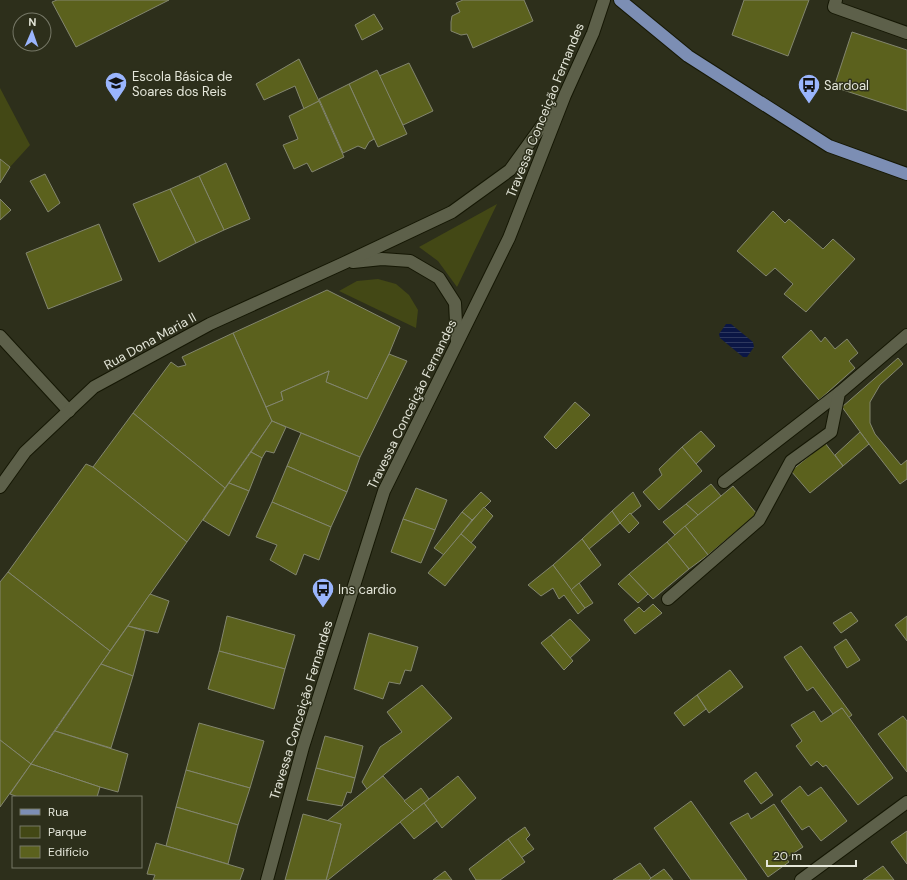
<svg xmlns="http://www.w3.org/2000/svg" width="907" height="880" viewBox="0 0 907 880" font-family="'DM Sans',sans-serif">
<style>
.green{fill:#434815}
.water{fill:url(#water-rules)}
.building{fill:#5b611d;stroke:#83866f}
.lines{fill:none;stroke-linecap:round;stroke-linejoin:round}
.minor-casing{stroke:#151704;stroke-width:14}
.major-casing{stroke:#151704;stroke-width:14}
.minor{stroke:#5d604a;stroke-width:12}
.major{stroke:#7c8eb4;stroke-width:12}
.labels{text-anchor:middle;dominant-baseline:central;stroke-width:3;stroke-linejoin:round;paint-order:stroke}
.poi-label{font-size:13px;fill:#e4e6d9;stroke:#2d2f1b;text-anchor:start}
.street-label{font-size:13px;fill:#e4e6d9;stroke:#2d2f1b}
</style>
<defs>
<pattern id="water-rules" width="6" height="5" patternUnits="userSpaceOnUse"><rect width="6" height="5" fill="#0b1645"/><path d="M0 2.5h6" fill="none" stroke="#2e385f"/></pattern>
</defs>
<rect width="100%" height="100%" fill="#2d2f1b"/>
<g class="green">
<path d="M0,88L30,145L10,167L0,159Z"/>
<path d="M497,204L457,287L438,261L419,247Z"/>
<path d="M378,279L396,284L409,295L418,310L416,328L339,291L357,281Z"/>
</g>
<path class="water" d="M726,324H731L753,342L754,347L747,357H743L720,338L719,334Z"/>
<g class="building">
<path d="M57,0H169L76,47L52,2Z"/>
<path d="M463,0H524L533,21L473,48L467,34L461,35L451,31V22L452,16L460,12L456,3Z"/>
<path d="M744,0H809L788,56L732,35Z"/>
<path d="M374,14L383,29L362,40L355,25Z"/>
<path d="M852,32L907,50V111L834,87Z"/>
<path d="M299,59L319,101L304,109L295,86L264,100L256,84Z"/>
<path d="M409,63L433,111L403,125L379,76Z"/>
<path d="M377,70L407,134L378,147L349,84Z"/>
<path d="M349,84L374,139L369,142L365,149L358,146L343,153L319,99Z"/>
<path d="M319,101L344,157L312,172L307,163L294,169L283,145L298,139L289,116Z"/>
<path d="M0,159L10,167L0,183Z"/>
<path d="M226,163L250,219L224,230L199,176Z"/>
<path d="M45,174L60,203L48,212L30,181Z"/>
<path d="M199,176L224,230L196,243L170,189Z"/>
<path d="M170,189L196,243L159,262L133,204Z"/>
<path d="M0,199L11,210L0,220Z"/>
<path d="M773,211L785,223L789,219L823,249L833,239L855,259L806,312L784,294L793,284L775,268L766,276L737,251Z"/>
<path d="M99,224L122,280L48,309L26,253Z"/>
<path d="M327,290L400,327L389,354L367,399L326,382L329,371L281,392L283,400L266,407L233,333Z"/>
<path d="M811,330L821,342L825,337L835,349L847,339L858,353L849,361L855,368L819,400L782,357Z"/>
<path d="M233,333L272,421L225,488L133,413L171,362L178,367L186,365L182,357Z"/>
<path d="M389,354L407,361L360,457L272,421L266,407L283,400L281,392L329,371L326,382L367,399Z"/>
<path d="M898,358L903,364L880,385L870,402V423L875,434L901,465L907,460V479L900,484L869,444L842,407Z"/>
<path d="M575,402L590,415L556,449L544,437Z"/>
<path d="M133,413L225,488L187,542L93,467Z"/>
<path d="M272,421L286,427L274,453L266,451L262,458L251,452Z"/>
<path d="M701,431L715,446L696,464L682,447Z"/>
<path d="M860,432L869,444L843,466L835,455Z"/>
<path d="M301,433L360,457L347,492L287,466Z"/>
<path d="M825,443L843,466L810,493L791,471Z"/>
<path d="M682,447L702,471L659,510L643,492L662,475L659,469Z"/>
<path d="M251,452L262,458L249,491L229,483Z"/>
<path d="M86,464L93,467L187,542L110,651L8,572Z"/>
<path d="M287,466L347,492L331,527L272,502Z"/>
<path d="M229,483L249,491L229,536L203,520Z"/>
<path d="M711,484L721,496L698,515L686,504Z"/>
<path d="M733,486L757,514L708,555L685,526Z"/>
<path d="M416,488L447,500L435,530L403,519Z"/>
<path d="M481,492L491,501L472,520L462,512Z"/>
<path d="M633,492L641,506L620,523L612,511Z"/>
<path d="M272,502L331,527L319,560L304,554L296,575L270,560L277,545L256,537Z"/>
<path d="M686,504L698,515L675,535L663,522Z"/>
<path d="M484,507L493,516L471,543L461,534Z"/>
<path d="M612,511L620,523L589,549L582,539Z"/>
<path d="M462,512L472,520L444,555L434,548Z"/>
<path d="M630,513L639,523L629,533L620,523Z"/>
<path d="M403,519L435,530L421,563L391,552Z"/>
<path d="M685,526L708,555L689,569L667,542Z"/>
<path d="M461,534L476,547L445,586L428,573Z"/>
<path d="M582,539L601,565L571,590L553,565Z"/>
<path d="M667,542L689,569L653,599L629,574Z"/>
<path d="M553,565L585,608L578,614L564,595L559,599L553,588L541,596L528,585Z"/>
<path d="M8,572L110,651L31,764L0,740V582Z"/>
<path d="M629,574L648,594L638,603L618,584Z"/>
<path d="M579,583L593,603L585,608L571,590Z"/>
<path d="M150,594L169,601L158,633L128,626Z"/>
<path d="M653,604L662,613L635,634L624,620L639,607L644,612Z"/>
<path d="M851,612L858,621L841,633L833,623Z"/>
<path d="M227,616L295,635L285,669L219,651Z"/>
<path d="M907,616V641L895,625Z"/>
<path d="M570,619L590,640L570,658L551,635Z"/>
<path d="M128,626L145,631L133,676L101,664Z"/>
<path d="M369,633L418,647L411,671L405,670L400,684L389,682L383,699L354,689Z"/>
<path d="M551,635L573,661L564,670L541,643Z"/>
<path d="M846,639L860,660L847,668L834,647Z"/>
<path d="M801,646L852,715L848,718L842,708L833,714L813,687L807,691L784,657Z"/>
<path d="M219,651L285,669L274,709L208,689Z"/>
<path d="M101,664L133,676L111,748L55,731Z"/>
<path d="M730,670L743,687L709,713L697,695Z"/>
<path d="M422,685L452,718L367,789L362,782L380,747L402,732L387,712Z"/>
<path d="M697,695L706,709L684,726L674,713Z"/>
<path d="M842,708L893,778L858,805L826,765L823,767L817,761L811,766L796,746L802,741L791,725L814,711L821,722Z"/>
<path d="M903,716L907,721V772L878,734Z"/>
<path d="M199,723L264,741L250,788L186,770Z"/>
<path d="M55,731L128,754L118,792L100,787L31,764Z"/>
<path d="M325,736L363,746L355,778L316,768Z"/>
<path d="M0,740L31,764L0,807Z"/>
<path d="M31,764L100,787L97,797H18L10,794Z"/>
<path d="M316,768L355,778L351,793L347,792L342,806L307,800Z"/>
<path d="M186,770L250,788L238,825L176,807Z"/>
<path d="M756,772L773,795L761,804L744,781Z"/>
<path d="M383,776L414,811L328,880H326L341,824L327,821Z"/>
<path d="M458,776L476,798L442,828L424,803Z"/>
<path d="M800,786L808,796L821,787L847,821L821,841L809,826L802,830L781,801Z"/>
<path d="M421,788L429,799L414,811L404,801Z"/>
<path d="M691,801L747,880H691L654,828Z"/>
<path d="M424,803L437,821L414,839L400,822Z"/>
<path d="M774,804L803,847L786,858L789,862L768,877L730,823L748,813L751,819Z"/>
<path d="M176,807L238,825L228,864L166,846Z"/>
<path d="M303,814L341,824L326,880H285Z"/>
<path d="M525,827L530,835L526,839L534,849L521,858L508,839Z"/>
<path d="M907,831V864L891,842Z"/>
<path d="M508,839L525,862L500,880H476L469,869Z"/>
<path d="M156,843L244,869L240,880H153L155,875L147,874Z"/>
<path d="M640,863L651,878L649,880H613Z"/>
<path d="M883,866L894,880H863Z"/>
<path d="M664,869L673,880H649L651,878Z"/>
<path d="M445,871L452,880H433Z"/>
</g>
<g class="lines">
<g class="minor-casing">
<g id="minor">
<path d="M836,0L834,7L907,33"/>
<path d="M353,262L382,259L410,261L439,278L455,303L457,342"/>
<path d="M0,336L69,411"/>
<path d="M724,482L839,393"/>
<path d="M0,487L25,452L94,387L210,324L344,263L452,212L510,170L554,109"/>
<path d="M668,599L759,520L791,461L831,432L839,393L907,335"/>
<path d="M267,880L303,747L384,491L509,238L565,95L593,33L604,0"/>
<path d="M801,880L907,802"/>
</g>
</g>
<g class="major-casing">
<path id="major" d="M620,0L688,56L829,146L907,174"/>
</g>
<use href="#minor" class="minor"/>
<use href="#major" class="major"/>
</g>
<defs>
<g id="school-pin" transform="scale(1.15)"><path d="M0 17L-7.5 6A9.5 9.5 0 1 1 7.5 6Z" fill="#9ab5fd" stroke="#2d2f1b"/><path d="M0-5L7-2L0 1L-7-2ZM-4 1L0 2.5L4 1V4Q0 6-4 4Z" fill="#111"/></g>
<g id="bus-pin" transform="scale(1.15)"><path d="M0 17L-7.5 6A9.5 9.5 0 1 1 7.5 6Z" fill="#9ab5fd" stroke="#2d2f1b"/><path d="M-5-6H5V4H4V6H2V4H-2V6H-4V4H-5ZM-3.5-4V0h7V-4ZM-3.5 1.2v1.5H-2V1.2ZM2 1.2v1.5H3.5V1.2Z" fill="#111"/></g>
</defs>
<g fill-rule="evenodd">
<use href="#school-pin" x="116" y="83"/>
<use href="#bus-pin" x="809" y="85"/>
<use href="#bus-pin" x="323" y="589"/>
</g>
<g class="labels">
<g class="poi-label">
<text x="132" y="76">Escola Básica de<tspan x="132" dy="15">Soares dos Reis</tspan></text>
<text x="824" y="85">Sardoal</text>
<text x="338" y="589">Ins cardio</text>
</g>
<g class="street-label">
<text transform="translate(545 110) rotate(-68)">Travessa Conceição Fernandes</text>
<text transform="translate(150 341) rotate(-29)">Rua Dona Maria II</text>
<text transform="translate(412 404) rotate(-64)">Travessa Conceição Fernandes</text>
<text transform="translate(301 710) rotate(-73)">Travessa Conceição Fernandes</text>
</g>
</g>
<rect x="12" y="796" width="130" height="72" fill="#2d2f1b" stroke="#767867"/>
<rect x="20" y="809" width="20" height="6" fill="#7c8eb4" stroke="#767867"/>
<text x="48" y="816" font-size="12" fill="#e4e6d9">Rua</text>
<rect x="20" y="826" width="20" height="12" fill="#434815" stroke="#767867"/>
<text x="48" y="836" font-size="12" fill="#e4e6d9">Parque</text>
<rect x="20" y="846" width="20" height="12" fill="#5b611d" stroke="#767867"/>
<text x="48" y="856" font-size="12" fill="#e4e6d9">Edifício</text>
<g transform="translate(32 32) rotate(2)"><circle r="19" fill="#2d2f1b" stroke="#767867"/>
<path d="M0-3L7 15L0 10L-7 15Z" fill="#9ab5fd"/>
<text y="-6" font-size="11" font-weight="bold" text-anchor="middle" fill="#e4e6d9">N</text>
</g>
<path d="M767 860v6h89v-6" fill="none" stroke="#e4e6d9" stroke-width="2"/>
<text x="773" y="860" font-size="12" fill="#e4e6d9" stroke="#2d2f1b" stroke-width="3" paint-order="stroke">20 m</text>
</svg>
